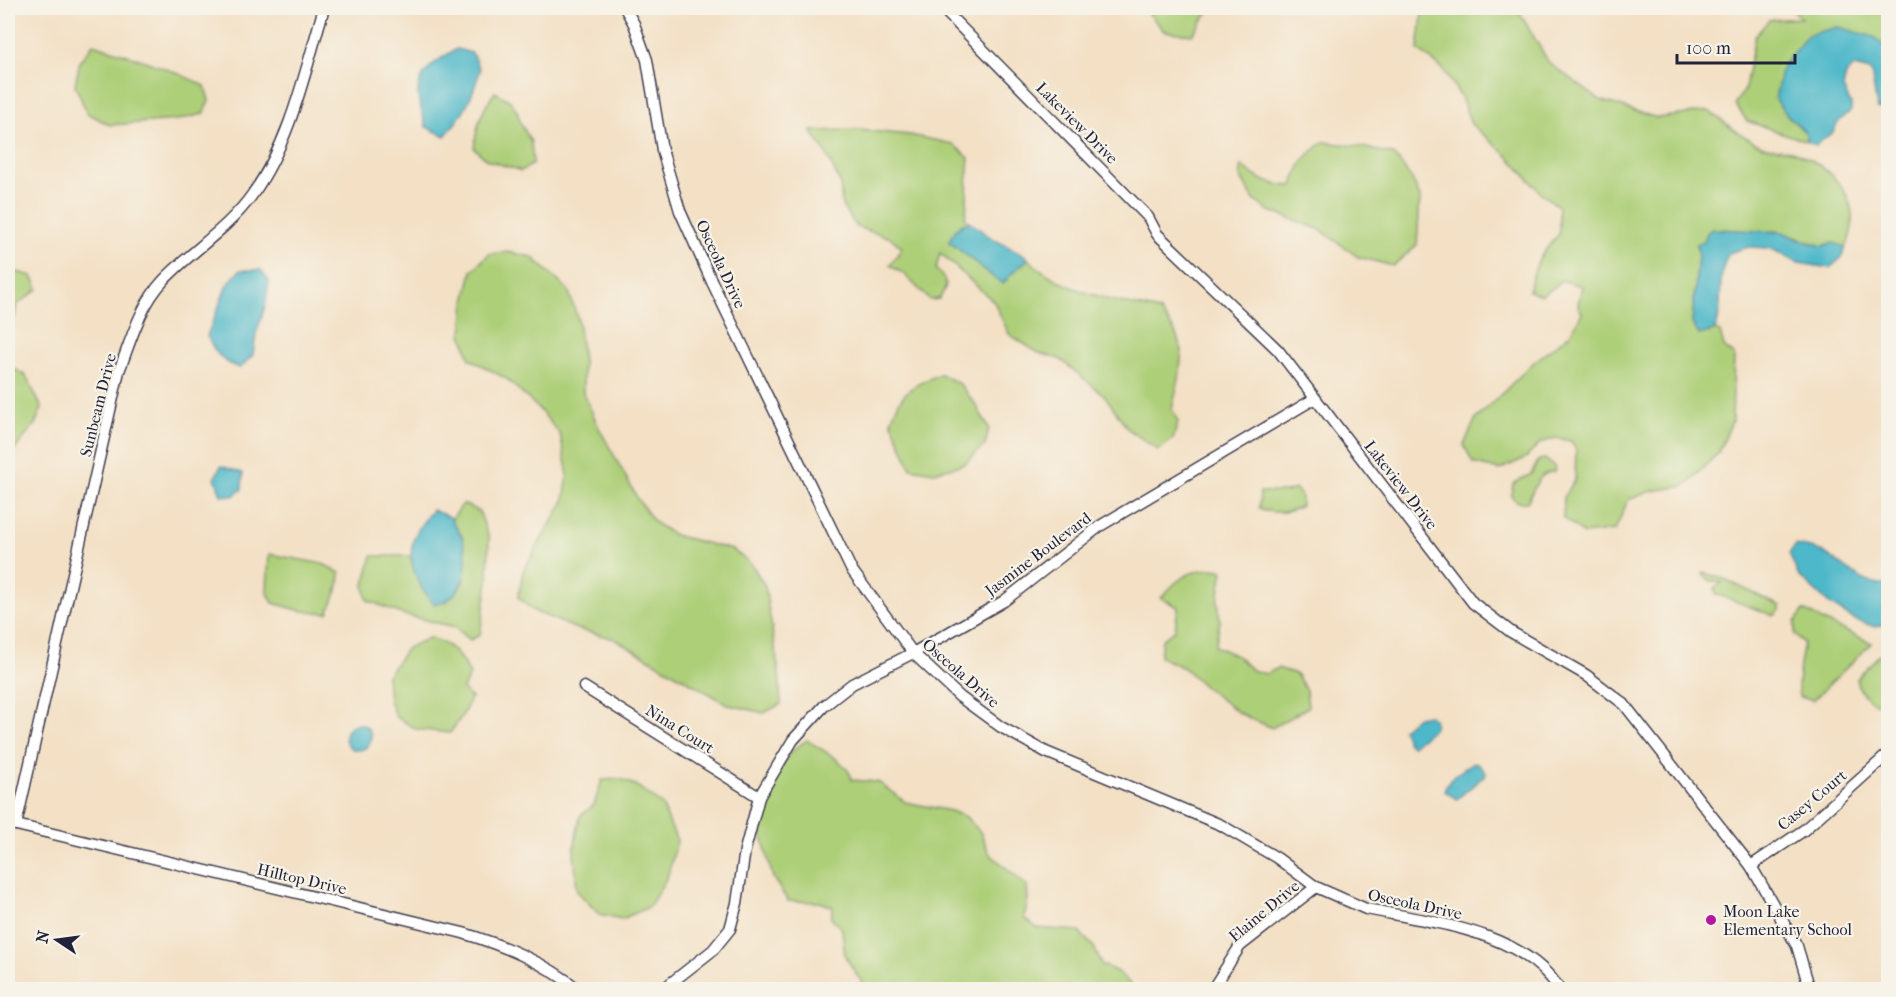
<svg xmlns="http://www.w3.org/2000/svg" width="1896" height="997" viewBox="0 0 1896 997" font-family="'IM FELL French Canon',serif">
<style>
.green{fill:#adcf78;stroke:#68785a;stroke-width:1.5}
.water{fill:#4db8c9;stroke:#386d82;stroke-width:1.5}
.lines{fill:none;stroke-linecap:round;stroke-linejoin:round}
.minor-casing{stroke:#413e50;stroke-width:13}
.minor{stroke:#fff;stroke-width:10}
.poi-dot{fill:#b5179e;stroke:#f7f3e8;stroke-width:2}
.labels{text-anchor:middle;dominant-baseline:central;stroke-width:4.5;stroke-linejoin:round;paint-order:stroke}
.street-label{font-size:16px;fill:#22223b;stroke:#f7f3e8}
.poi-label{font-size:16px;fill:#22223b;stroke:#f7f3e8;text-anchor:start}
</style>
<rect width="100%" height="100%" fill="#f7f3e8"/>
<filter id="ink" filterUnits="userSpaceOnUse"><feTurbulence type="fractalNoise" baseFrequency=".0167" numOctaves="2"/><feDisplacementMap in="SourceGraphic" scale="12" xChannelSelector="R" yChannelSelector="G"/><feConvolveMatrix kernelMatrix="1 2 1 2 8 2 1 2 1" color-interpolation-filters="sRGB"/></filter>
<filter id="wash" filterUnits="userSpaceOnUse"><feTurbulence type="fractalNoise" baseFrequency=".008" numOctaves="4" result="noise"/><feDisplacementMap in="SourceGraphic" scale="24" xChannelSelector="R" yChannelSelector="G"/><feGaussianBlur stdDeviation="1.35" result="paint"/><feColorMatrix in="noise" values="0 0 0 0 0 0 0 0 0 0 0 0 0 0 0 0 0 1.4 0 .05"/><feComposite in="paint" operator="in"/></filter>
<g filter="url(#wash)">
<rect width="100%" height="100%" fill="#f3e0c5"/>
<g class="green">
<path d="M1144,8H1210V10L1192,35L1164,31Z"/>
<path d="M1423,8H1517L1549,63L1600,100L1657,118L1709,111C1724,122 1746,140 1764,146C1776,150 1789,149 1800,154C1838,172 1865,205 1846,247L1833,243L1822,246L1777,231L1765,232L1722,229L1714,231L1707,236L1704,241L1697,244L1698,256L1692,323L1698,331L1710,332L1715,330L1720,332L1724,347L1734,355L1732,421L1719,452L1685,486L1651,491L1628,500L1615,530L1584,534L1563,518L1564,497L1575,480L1576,450L1571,441L1556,438L1540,443L1526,458L1499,470L1473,463L1464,445L1475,420L1534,362L1570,334L1582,313L1578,305L1582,286L1561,280L1556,286L1542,295L1529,291C1535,264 1540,254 1559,234V207L1540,192L1509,157L1471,124L1461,97L1443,69L1418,50Z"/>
<path d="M1790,8H1888V49L1874,37L1788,116L1806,133V141L1747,121L1735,104L1745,88L1755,36L1769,20L1801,18Z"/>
<path d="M93,44C131,56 170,68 205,86L209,101L203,114L177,120L110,125L87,113L75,85L80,61Z"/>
<path d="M495,92L509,100L517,111L521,124L531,142L533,164L521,171L487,160L474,148C477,124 481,112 495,92Z"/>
<path d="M860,130L910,135L953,144L969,158C966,179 969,198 965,218L970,222L960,225L949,242C968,256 984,271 1003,284L1010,275L1028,259C1065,293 1113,301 1160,311L1174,330L1182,350L1179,379L1172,409L1178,422L1173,439L1158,450L1128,429L1105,396L1060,359L1038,353L1009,334L994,302L940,253L936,269C948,283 949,283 939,299L930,300L905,275L890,265L902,248L891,238L857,227L842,206L840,183L826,153L811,131Z"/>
<path d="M1324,142L1363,147L1394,155L1412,179L1420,197L1417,245L1393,266L1358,257L1321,230L1267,210L1254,200L1240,176L1242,166C1259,181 1271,185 1293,186C1299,163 1305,156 1324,142Z"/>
<path d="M507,252L532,257L568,290L578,319L583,362V392L599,428L639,501L655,523L674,535L733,550L752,565L765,586L779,673L781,704L764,713L729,705L615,639L577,629L534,611L518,597L523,571L564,501L568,475L560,434L539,409L507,379L470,359L462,334L465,302L472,271L489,254Z"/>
<path d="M8,271L17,272L32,276L38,289L17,305L14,318L8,323Z"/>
<path d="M8,365L26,376L42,408L35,424L8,458Z"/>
<path d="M940,374L960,384L975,404L989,428L985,445L964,464L934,472L911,468L891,421C901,391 911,386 940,374Z"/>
<path d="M1545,459L1555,467L1554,472C1537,472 1535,489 1527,502H1518L1511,496L1513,484L1531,474L1539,460Z"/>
<path d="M1296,489L1301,496V506C1287,514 1273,514 1259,508L1260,492H1286Z"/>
<path d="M463,504L479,511L489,538L488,581L480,635L470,640L455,627L404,615L367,600L364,585L372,556H411V561L445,603L460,588L464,580L463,538L451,520Z"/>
<path d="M269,554L323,564L340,573L339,585L328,613L302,611L273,603L267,591Z"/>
<path d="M1209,569L1223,570L1218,600L1220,622L1215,646L1237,656L1252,670L1266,674L1278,668L1296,674L1306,690L1308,707L1272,728L1239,713L1206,688L1184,668L1160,657L1162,640L1175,630L1178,607L1161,598C1176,581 1185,572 1209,569Z"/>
<path d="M1704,573L1724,579L1780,606V610L1774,616L1716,594L1715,588L1722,583L1711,581L1703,575Z"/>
<path d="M1804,610L1823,621L1872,643L1813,700L1799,697C1796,683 1801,658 1804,643L1795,635V622Z"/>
<path d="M429,638C453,644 458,654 470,674L463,689L471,698L462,716L450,733L416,729L396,717L389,700L387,676L407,648Z"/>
<path d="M1879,655L1888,656V707C1871,703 1861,697 1856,679Z"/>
<path d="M807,740C821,750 849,762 852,780L878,782L905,802L951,811L966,817L981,833L989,853L1027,886L1028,899L1024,918L1037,928L1078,931L1094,947L1102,965L1118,972L1135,989H866L845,956L842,929L831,917L833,907L820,902L788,901L773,878L762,836L756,826L764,799L790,752Z"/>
<path d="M621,779L637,786L662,805L677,841L667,878L649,907L622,919L599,914L577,891L574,849L580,816L594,805L602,780Z"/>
</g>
<g class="water">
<path d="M1838,27L1874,37L1888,49V61L1883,73L1888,84V110L1877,108L1871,71L1854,67L1846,74L1843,88L1851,104V111L1839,121L1833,132L1816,145L1806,141V133L1788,116L1775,100L1782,66L1808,35Z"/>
<path d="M457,49L472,53L480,70C472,98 464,114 445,136L426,127C424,117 419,105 418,94C417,72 440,58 457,49Z"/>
<path d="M970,222L993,239L1023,254L1028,259L1010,275L1003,284C984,271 968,256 949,242C954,230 958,225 970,222Z"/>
<path d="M1712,229L1783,232L1800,240L1822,246L1833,243L1846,247L1840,259L1830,268L1798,263L1770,248L1749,247L1729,253C1715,277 1725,305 1715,330L1699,335L1692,323L1698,256L1697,244L1704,241L1707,233Z"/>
<path d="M240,270H261L269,281L265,307L256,334L253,355L240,368C222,362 215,353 207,336L227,285Z"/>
<path d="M221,466L243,473L242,489L233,496L221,495L215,477Z"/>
<path d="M432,510L452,518L451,520C455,526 461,533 463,540C471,565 464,600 434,604C417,586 404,558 416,534C420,525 426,518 432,510Z"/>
<path d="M1796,545C1804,547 1815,548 1823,552C1840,562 1869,591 1888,584V624L1875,627L1853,619L1828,603L1798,575L1789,553Z"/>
<path d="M1429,715L1434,719L1435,724L1433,729L1412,746L1408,743L1402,729L1418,717Z"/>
<circle cx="358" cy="737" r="13"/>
<path d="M1474,762L1478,764L1486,773L1484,776L1458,798L1456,799L1445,791V787L1455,775Z"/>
</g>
</g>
<g filter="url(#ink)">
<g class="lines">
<g class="minor-casing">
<g id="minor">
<path d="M625,8L634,24L647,60L662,150L680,211L712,282L851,569L913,653L960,697L1001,727L1046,752L1221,825L1277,858L1316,887L1366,909C1429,922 1523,930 1560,990"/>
<path d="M942,8L1148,217L1157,234L1278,350L1473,603L1511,632L1586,675L1624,704L1751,866L1797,946L1810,990"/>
<path d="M584,687L759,797"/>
<path d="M8,823L463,933C505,946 544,962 579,990"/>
<path d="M16,825L119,371C131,340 140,306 163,281C191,251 228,229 252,195C291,141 305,71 324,8"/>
<path d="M1751,866L1804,830L1888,754"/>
<path d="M662,990L713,950L730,929L737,903L745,850L759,797L793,740L824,706L852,684L913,653L1004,601L1100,526L1314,399"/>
<path d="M1212,990L1240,946L1316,887"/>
</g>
</g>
<use href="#minor" class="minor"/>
</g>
</g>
<circle class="poi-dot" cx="1711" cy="920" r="6"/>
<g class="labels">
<g class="street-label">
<text transform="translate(1077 123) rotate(45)">Lakeview Drive</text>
<text transform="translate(721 264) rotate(65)">Osceola Drive</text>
<text transform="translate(98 405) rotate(-76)">Sunbeam Drive</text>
<text transform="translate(1401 485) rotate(52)">Lakeview Drive</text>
<text transform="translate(1038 554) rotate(-37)">Jasmine Boulevard</text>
<text transform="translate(961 673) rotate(41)">Osceola Drive</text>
<text transform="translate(680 729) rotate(32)">Nina Court</text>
<text transform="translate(1812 800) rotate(-40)">Casey Court</text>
<text transform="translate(302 879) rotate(13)">Hilltop Drive</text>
<text transform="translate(1415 904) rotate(12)">Osceola Drive</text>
<text transform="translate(1264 911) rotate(-40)">Elaine Drive</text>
</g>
<g class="poi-label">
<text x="1723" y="911">Moon Lake<tspan x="1723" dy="18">Elementary School</tspan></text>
</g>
</g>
<rect width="1896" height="997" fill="none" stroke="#f7f3e8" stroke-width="30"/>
<g transform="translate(57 940) rotate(283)" stroke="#f7f3e8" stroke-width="4.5" paint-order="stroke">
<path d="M0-4.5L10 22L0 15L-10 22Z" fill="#22223b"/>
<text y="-9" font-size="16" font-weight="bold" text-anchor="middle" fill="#22223b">N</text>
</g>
<path d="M1677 54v9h118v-9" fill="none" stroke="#22223b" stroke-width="3"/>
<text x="1686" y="54" font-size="18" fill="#22223b" stroke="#f7f3e8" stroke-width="4.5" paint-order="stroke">100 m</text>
</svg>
